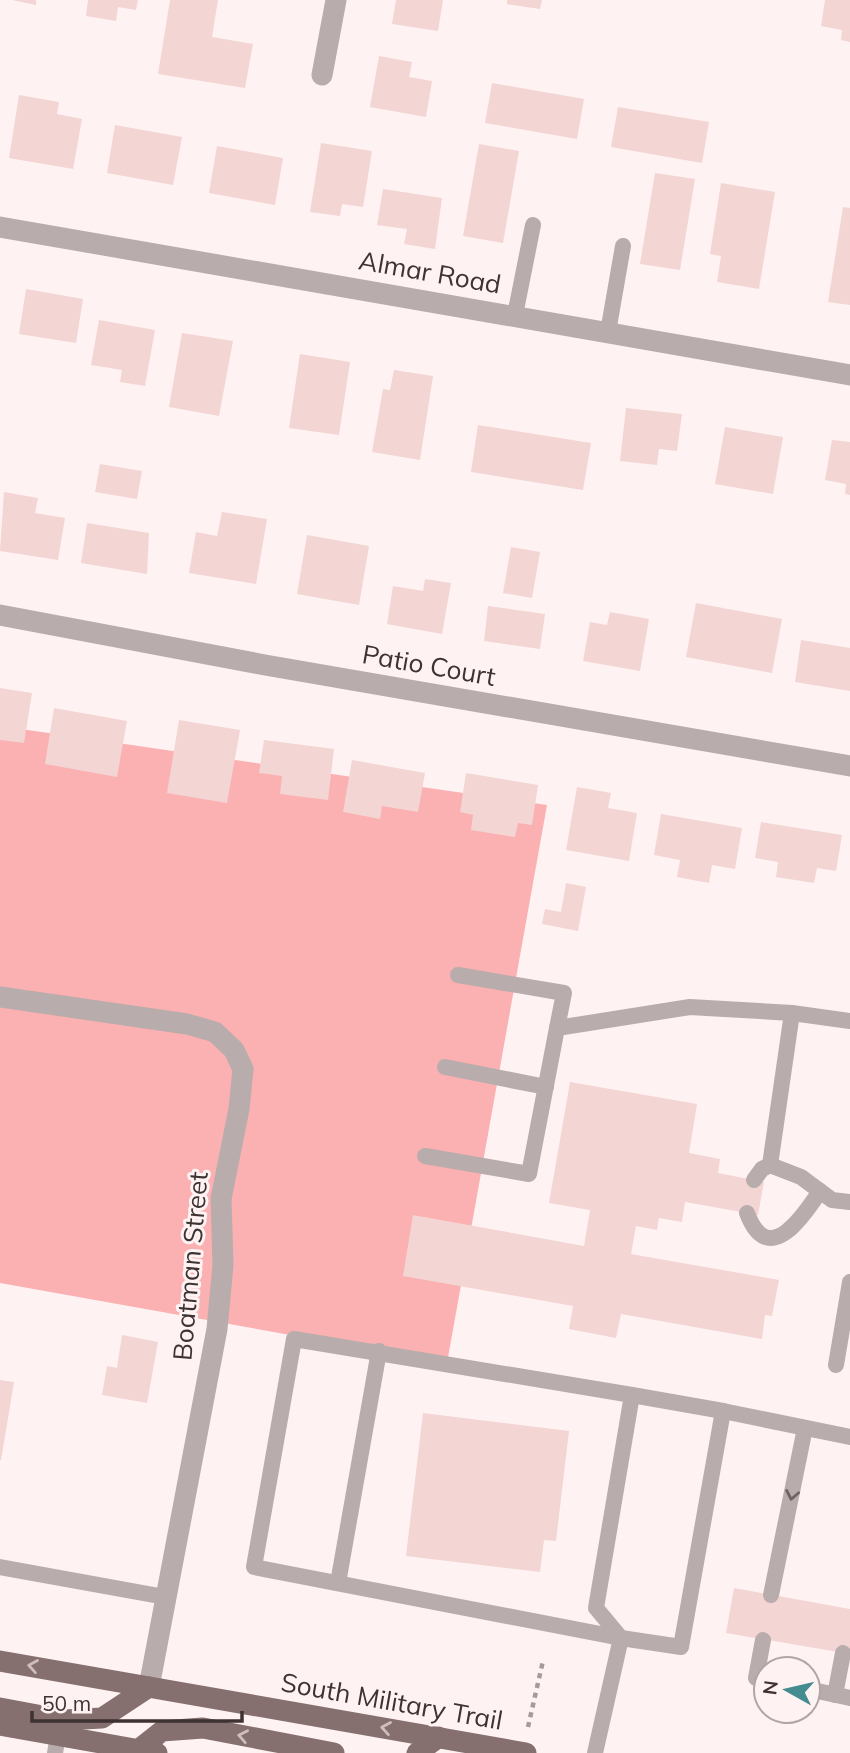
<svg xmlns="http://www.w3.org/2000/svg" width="850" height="1753" viewBox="0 0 850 1753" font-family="Mulish,sans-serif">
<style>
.green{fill:#fbb0b1}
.building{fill:#f3d5d4}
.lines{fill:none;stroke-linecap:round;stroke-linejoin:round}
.path{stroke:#a79a9a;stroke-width:4.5;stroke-dasharray:5 5;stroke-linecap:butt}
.lane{stroke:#b9acac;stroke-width:16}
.street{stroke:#b9acac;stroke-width:21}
.primary{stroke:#866f6f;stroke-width:21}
.oneway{stroke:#6f6363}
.oneway2{stroke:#cfbebe}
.labels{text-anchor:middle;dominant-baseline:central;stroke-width:6;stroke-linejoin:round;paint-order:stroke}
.street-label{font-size:26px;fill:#3e3232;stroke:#fff2f2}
</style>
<rect width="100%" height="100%" fill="#fff2f2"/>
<path class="green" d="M0,726L547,805L447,1363L0,1283Z"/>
<g class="building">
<path d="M12,0H36V5Z"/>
<path d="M88,0H138L136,10L118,7L116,21L86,16Z"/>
<path d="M170,0H218L212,37L253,44L245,88L158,74Z"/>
<path d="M396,0H443L438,31L392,24Z"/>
<path d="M507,0H542L540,9L507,4Z"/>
<path d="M825,0H850V42L841,40L842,30L821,26Z"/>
<path d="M379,56L412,62L409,77L432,81L426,117L370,107Z"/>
<path d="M492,83L584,99L577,139L485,123Z"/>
<path d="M19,95L59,102L57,114L82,119L73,169L9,158Z"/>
<path d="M618,107L709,122L702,163L611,147Z"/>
<path d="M115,125L182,137L173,185L107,173Z"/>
<path d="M321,143L372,151L363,207L342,204L340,216L310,212Z"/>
<path d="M479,144L519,151L503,243L463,236Z"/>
<path d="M217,146L283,158L275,205L209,193Z"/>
<path d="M655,173L695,179L680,270L640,264Z"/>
<path d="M721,183L775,192L759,289L717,282L721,256L710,254Z"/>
<path d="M383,189L442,198L435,249L404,244L407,229L377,225Z"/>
<path d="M843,207L850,208V305L828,302Z"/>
<path d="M26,289L83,299L76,343L19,334Z"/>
<path d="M99,320L155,330L145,386L120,382L122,370L91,365Z"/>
<path d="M182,333L233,341L219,416L169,407Z"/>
<path d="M300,354L350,362L339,435L289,428Z"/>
<path d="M394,370L433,376L420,460L372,452L383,389L390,390Z"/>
<path d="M626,408L682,414L677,451L659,449L657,465L620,461Z"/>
<path d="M478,425L591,443L583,490L471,472Z"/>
<path d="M725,427L783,437L773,494L715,484Z"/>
<path d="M832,440L850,442V495L845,494L846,484L825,480Z"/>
<path d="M100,464L142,471L137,499L95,492Z"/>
<path d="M4,492L38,498L35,513L65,518L58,560L0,551Z"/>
<path d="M222,512L267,519L256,584L189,573L196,532L217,536Z"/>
<path d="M87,523L149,533L147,574L81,563Z"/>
<path d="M307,535L369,546L359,605L297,594Z"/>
<path d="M511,547L540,552L532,598L503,593Z"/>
<path d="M425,579L451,583L442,634L387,624L393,586L423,591Z"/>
<path d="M696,603L782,619L772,673L686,657Z"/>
<path d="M488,606L545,614L540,649L484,641Z"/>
<path d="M610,612L649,619L640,671L583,661L590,622L607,625Z"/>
<path d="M801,640L850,648V691L795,682Z"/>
<path d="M0,688L32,693L24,743L0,740Z"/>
<path d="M54,708L127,721L117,777L45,764Z"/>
<path d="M179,720L240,730L227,803L167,793Z"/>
<path d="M264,740L334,749L328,800L280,794L282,776L259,773Z"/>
<path d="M352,760L425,773L418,812L382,806L380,819L343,812Z"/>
<path d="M466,773L538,785L532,825L518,823L515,837L471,830L473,815L460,812Z"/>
<path d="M577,787L611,793L608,808L637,813L629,861L566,850Z"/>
<path d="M661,814L742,828L735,869L712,865L709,883L677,877L680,860L654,855Z"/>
<path d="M761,822L842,835L836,871L817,868L814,883L776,877L778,862L755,858Z"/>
<path d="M566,883L586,887L578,931L542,924L545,909L561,912Z"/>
<path d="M570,1082L697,1104L689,1153L720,1159L718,1173L764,1182L758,1215L685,1202L682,1222L659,1218L657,1230L636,1226L631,1254L779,1280L772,1316L765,1315L762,1339L621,1314L616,1338L569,1329L573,1306L403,1276L413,1215L584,1246L590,1210L549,1203Z"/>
<path d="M122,1335L158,1342L147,1403L102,1395L107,1366L117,1368Z"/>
<path d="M0,1380L14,1382L1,1460H0Z"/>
<path d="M423,1413L569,1431L556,1541L544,1540L540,1572L406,1556Z"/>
<path d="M734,1588L850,1609V1654L726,1633Z"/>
</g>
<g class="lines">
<path class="path" d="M528,1727L543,1661"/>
<g class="lane">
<path d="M515,315L533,225"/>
<path d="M608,332L623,246"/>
<path d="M458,975L564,993L557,1028"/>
<path d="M850,1021L792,1013L770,1165L801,1177L832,1200L850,1202"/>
<path d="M445,1067L546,1087"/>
<path d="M425,1156L529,1174L557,1028L690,1007L792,1013"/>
<path d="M754,1180L762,1169L770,1165"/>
<path d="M747,1213C768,1269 803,1217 820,1191"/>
<path d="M836,1365L850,1282"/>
<path d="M723,1411L850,1437"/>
<path d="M0,1567L165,1597"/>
<path d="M338,1583L379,1351"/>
<path d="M771,1595L805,1428"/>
<path d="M621,1638L596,1608L632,1395L294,1339L254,1567L621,1638L681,1647L723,1411L632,1395"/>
<path d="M763,1640L756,1678L766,1680"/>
<path d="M808,1689L850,1698"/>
<path d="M835,1695L843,1653"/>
<path d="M55,1753L58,1735"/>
<path d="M595,1753L621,1638"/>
</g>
<g class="street">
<path d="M322,75L336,0"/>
<path d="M0,227L850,375"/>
<path d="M0,615L265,665L850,766"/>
<path d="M0,997L187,1024L215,1032L234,1050L243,1069L239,1109L221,1199L223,1265L217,1329L149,1687"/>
</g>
<g class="primary">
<path d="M0,1661L526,1753"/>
<path d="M0,1708L64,1720L102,1718L149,1687"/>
<path d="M0,1725L157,1753"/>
<path d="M138,1750L162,1731L203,1728L334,1753"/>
<path d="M417,1753L439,1737"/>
</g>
</g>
<defs><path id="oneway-chevron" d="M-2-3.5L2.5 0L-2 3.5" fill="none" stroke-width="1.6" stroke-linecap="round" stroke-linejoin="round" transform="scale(1.75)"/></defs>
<use class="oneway" href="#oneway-chevron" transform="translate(792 1495) rotate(101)"/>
<g class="oneway2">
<use href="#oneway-chevron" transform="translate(33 1666) rotate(-170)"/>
<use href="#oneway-chevron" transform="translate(386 1728) rotate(-170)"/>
<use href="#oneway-chevron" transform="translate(243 1736) rotate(-169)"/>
</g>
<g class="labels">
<g class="street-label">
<text transform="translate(430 272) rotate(10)">Almar Road</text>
<text transform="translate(429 665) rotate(10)">Patio Court</text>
<text transform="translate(190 1266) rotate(-85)">Boatman Street</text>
<text transform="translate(392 1701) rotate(10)">South Military Trail</text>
</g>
</g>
<g transform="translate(787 1690) rotate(278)"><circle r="33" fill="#fff2f2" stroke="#b2a5a5" stroke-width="2"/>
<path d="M0-5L12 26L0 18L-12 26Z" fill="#448c8f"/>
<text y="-10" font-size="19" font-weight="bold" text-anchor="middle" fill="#3e3232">N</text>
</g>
<path d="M32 1711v10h210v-10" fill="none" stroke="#3e3232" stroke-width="3.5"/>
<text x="42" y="1711" font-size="21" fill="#3e3232" stroke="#fff2f2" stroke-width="5" paint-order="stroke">50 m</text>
</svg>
